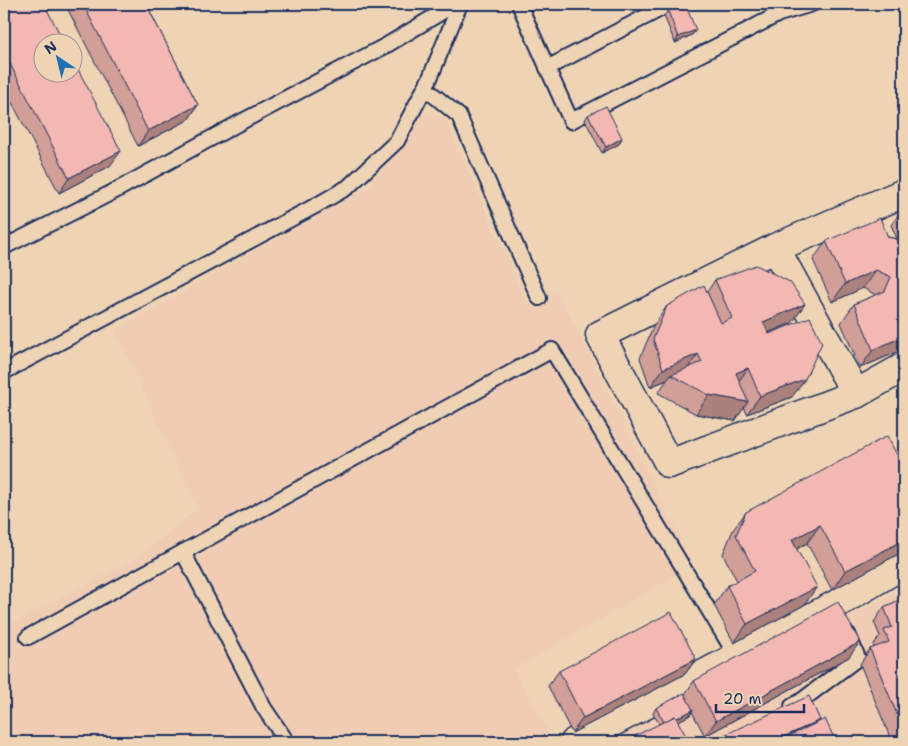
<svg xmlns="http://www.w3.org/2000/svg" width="908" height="746" viewBox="0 0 908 746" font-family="'Shantell Sans',sans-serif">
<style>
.built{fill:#f0ccb4}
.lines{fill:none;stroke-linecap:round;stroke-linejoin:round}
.service-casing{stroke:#1b2f5e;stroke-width:18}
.minor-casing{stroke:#1b2f5e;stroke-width:31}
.service{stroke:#eed4b5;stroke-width:14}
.minor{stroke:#eed4b5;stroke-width:28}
.wall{fill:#d19e98;stroke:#1b2f5e}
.shaded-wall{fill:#aa817c;stroke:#1b2f5e}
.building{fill:#f3b8b1;stroke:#1b2f5e}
</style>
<rect width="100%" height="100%" fill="#eed4b5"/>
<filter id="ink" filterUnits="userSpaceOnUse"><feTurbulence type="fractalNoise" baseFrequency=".02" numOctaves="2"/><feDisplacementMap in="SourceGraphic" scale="10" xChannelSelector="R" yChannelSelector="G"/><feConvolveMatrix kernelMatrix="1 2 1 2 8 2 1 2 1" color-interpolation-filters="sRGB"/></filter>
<g filter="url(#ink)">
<g class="built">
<path d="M422,113L446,119L527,305L558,291L694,565L526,663L514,669L554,742H4V627L135,559L197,509L115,330L370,186Z"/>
<path d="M904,589V742H589Z"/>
</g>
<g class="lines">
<g class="service-casing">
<g id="service">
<path d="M519,4L571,121L779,14L812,4"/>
<path d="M547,68L670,4"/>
<path d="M425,88L459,116L539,298"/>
<path d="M4,247L113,192L239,123L387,45L455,4"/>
<path d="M4,372L317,205L348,187L397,141L430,78L460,4"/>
<path d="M183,552L264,708L287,742"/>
<path d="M28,637L552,350L737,657"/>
<path d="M792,706L801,701L858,658L848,634"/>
</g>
</g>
<g class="minor-casing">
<g id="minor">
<path d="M904,193L775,248L600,335L669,464L856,394L904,367"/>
<path d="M775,248L856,394"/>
<path d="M575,742L835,605L904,564"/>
</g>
</g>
<use href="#service" class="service"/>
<use href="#minor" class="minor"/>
</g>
<g class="wall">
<path d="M4,4L110,166L59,193L4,87Z"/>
<path d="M65,4H146L198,105L188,120L138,146Z"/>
<path d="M668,11L696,30L692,35L675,43L664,16Z"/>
<path d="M588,115L619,144L602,153L585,120Z"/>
<path d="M904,207V349L860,368L841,323L854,304L876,295L863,288L832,302L813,260L826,241L888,237L897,239L891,225Z"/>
<path d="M715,280L792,323L768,333L792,397L747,414L744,407L735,421L696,414L658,393L667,380L650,387L640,358L654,325L667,306L707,292Z"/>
<path d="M904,468V551L832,590L807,543L797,549L804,605L734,643L714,605L727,586L737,581L723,554L733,530L746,512Z"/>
<path d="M904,598V742H892L860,664L870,649L874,648L873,645L880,636L874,622L884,607Z"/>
<path d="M849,657L705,736L692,712L690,715L678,721L659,724L653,713L656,708L685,694L694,681Z"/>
<path d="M696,659L685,674L572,733L548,686L559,671Z"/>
</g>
<g class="shaded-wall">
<path d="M696,30L692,35L675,43L678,37Z"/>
<path d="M198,105L188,120L138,146L148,131Z"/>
<path d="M622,138L619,144L602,153L606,147Z"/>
<path d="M121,151L110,166L59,193L69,178Z"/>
<path d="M876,270L863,288L832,302L845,284Z"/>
<path d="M805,304L792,323L750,340L763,322Z"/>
<path d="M904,336V349L860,368L873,350Z"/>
<path d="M698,354L685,372L671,375L667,380L650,387L663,369Z"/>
<path d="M748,368L735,387L736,373Z"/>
<path d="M805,379L792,397L747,414L760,396Z"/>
<path d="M709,395L748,402L735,421L696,414Z"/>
<path d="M820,525L807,543L779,559L792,540Z"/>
<path d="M904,540V551L832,590L845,571Z"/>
<path d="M817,587L804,605L734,643L747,624Z"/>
<path d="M860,642L849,657L705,736L716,721Z"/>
<path d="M696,659L685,674L572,733L583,718Z"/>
<path d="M693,710L690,715L662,730L665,724Z"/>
<path d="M820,720L813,731L788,742H773Z"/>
</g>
<g class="building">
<path d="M4,4H44L64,42H42V72H72V58L121,151L69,178L4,52Z"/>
<path d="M83,4H146L198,105L148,131Z"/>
<path d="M685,4L696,30L678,37L668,11Z"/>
<path d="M606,106L622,138L606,147L588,115Z"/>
<path d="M880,218L888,237L904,241V336L873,350L854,304L885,291L891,277L876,270L845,284L826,241Z"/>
<path d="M756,265L790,282L805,304L763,322L769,334L810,317L822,343L805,379L760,396L748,368L736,373L748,402L709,395L671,375L702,362L698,354L663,369L653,339L667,306L704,285L721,323L732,318L715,280Z"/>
<path d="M887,436L904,468V540L845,571L820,525L792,540L817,587L747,624L727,586L755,571L736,535L746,512Z"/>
<path d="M904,598V731L870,649L889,642L884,630L892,627L884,607Z"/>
<path d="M838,602L860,642L716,721L694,681Z"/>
<path d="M671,612L696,659L583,718L559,671Z"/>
<path d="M684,693L693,710L677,718L675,716L664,722L656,708Z"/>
<path d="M809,696L820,720L773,742H709Z"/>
<path d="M675,716L689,742H623Z"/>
<path d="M825,719L836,742H776Z"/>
</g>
</g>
<rect width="908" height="746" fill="none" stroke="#eed4b5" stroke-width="20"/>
<rect x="10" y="10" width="888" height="726" fill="none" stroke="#1b2f5e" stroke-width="2" filter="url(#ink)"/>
<g transform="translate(58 58) rotate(325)"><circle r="24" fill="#eed4b5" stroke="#9a9292"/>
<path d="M0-4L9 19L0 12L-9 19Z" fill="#1f6fb2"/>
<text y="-8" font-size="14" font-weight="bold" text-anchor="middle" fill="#1b2f5e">N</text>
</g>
<path d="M716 704v8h88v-8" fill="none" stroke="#1b2f5e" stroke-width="2.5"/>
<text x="723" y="704" font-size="15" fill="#1b2f5e" stroke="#eed4b5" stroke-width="4" paint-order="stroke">20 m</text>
</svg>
